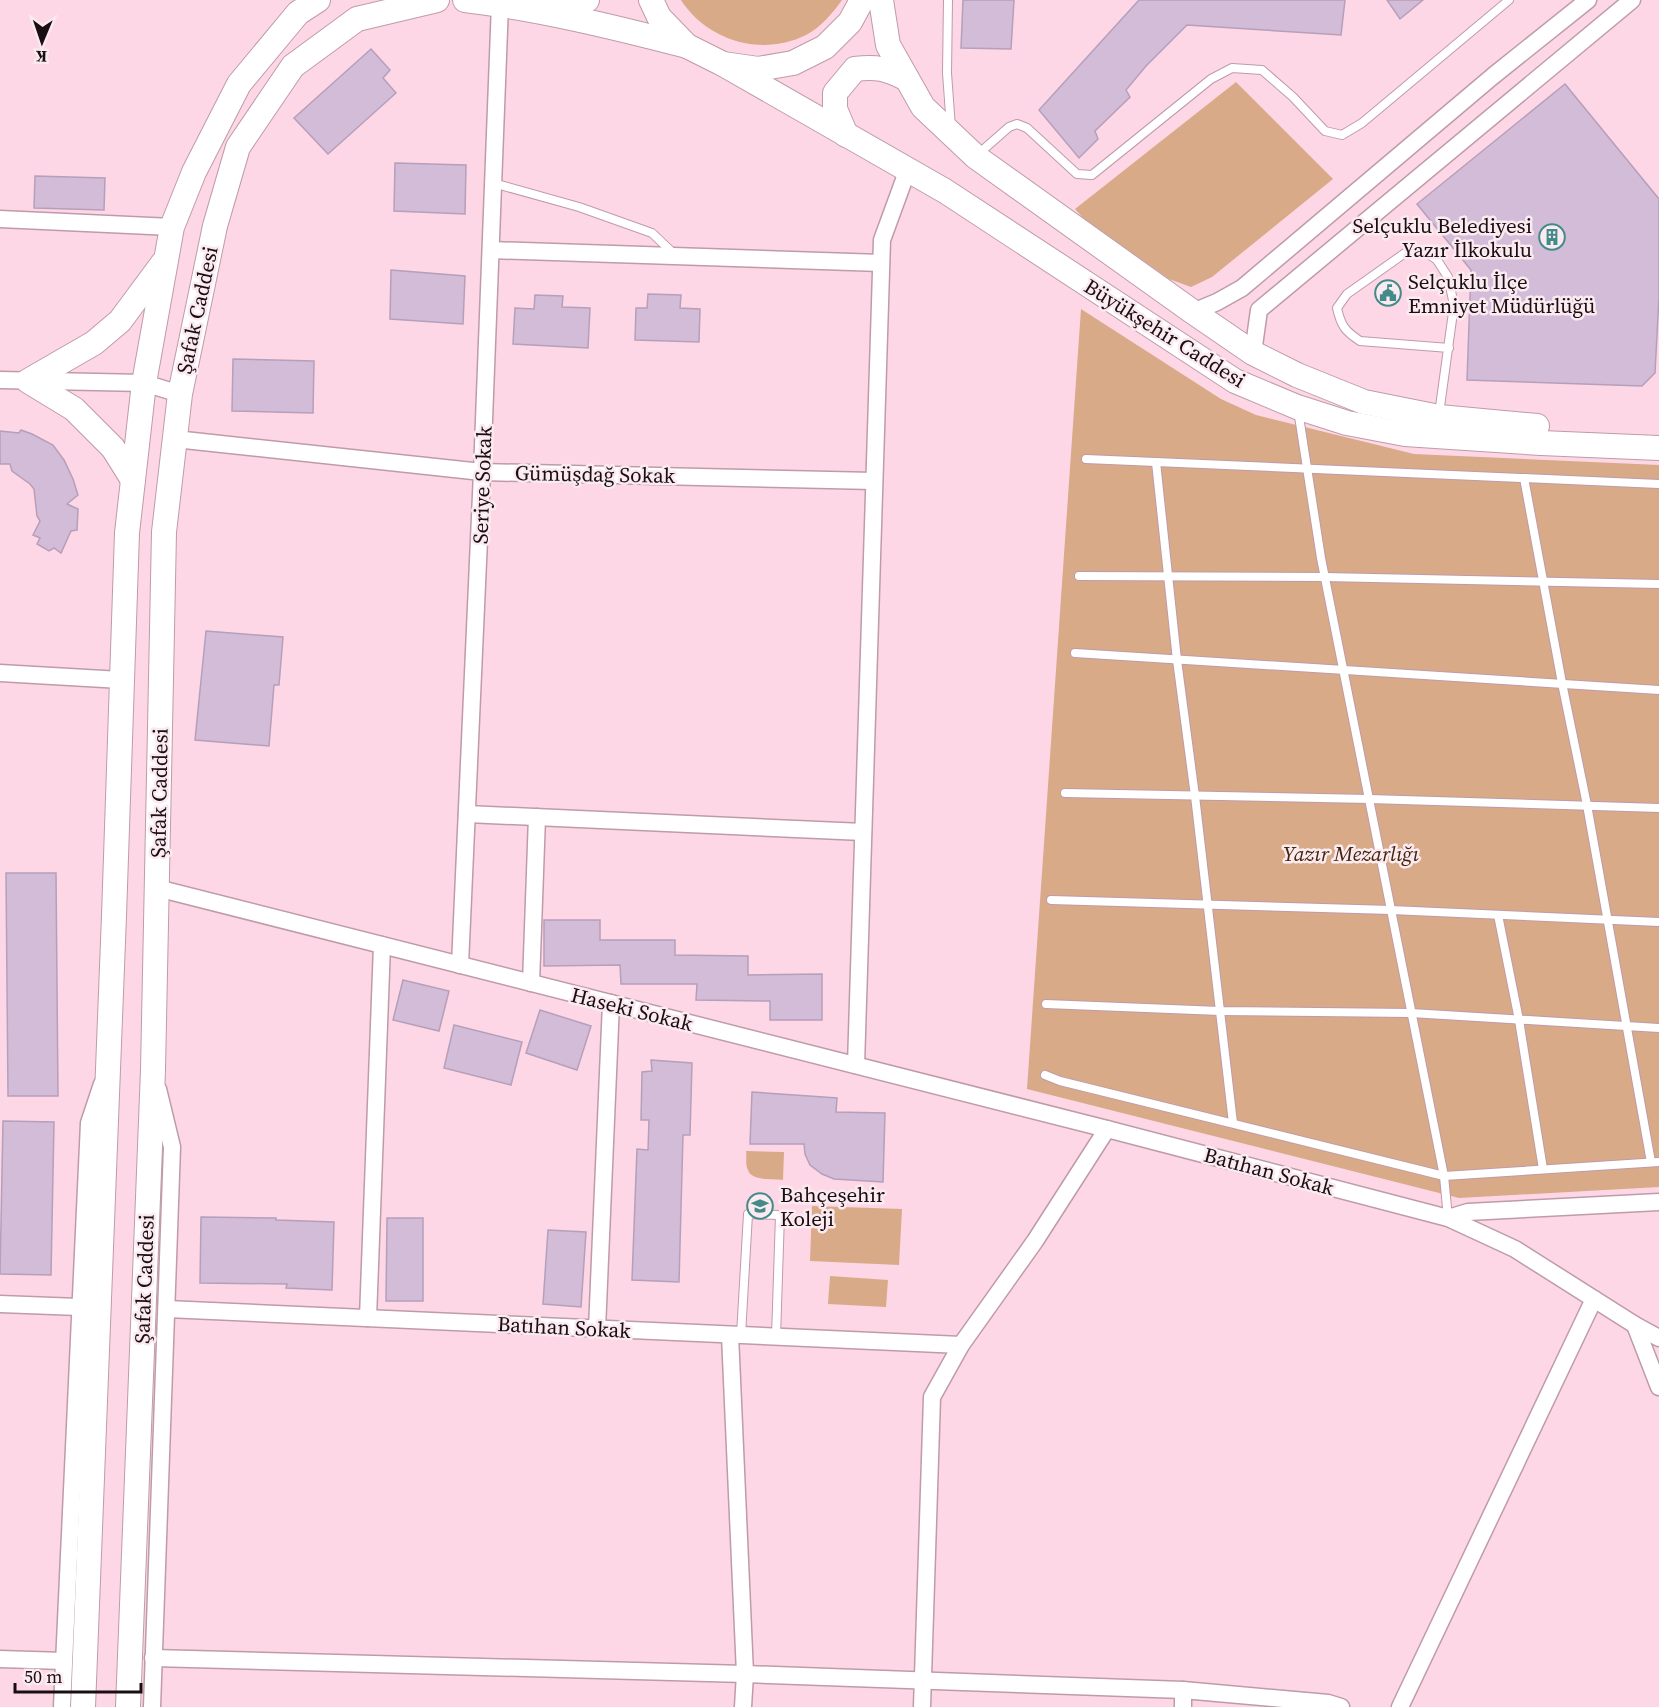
<svg xmlns="http://www.w3.org/2000/svg" width="1659" height="1707" viewBox="0 0 1659 1707" font-family="'Source Serif 4',serif">
<style>
.green{fill:#d8aa88}
.building{fill:#d3bcd8;stroke:#b69fba;stroke-width:1.5}
.lines{fill:none;stroke-linecap:round;stroke-linejoin:round}
.lane-casing{stroke:#bf9ba9;stroke-width:10}
.street-casing{stroke:#bf9ba9;stroke-width:19}
.secondary-casing{stroke:#bf9ba9;stroke-width:26}
.lane{stroke:#fff;stroke-width:8}
.street{stroke:#fff;stroke-width:16}
.secondary{stroke:#fff;stroke-width:24}
.labels{text-anchor:middle;dominant-baseline:central;stroke-width:5;stroke-linejoin:round;paint-order:stroke}
.poi-label{font-size:21px;fill:#1a0e13;stroke:#fbebf1;text-anchor:start}
.street-label{font-size:21px;fill:#1a0e13;stroke:#fbebf1}
.park-label{font-size:21px;font-style:italic;fill:#442509;stroke:#fbebf1}
</style>
<rect width="100%" height="100%" fill="#fdd7e5"/>
<g class="green">
<path d="M681,0H842C832,14 821,27 806,35C762,57 707,41 681,0Z"/>
<path d="M1236,82L1333,179L1212,277L1191,287L1169,279L1083,218L1075,209Z"/>
<path d="M1081,309L1221,399L1256,415L1414,454L1659,465V1187L1459,1198L1027,1089Z"/>
<path d="M746,1151L784,1152L783,1180C774,1179 751,1181 748,1170C745,1165 747,1157 746,1151Z"/>
<path d="M812,1206L902,1209L899,1265L810,1261Z"/>
<path d="M830,1276L888,1280L886,1307L828,1304Z"/>
</g>
<g class="building">
<path d="M963,0H1014L1011,49L961,48Z"/>
<path d="M1139,0H1345L1341,35L1187,25L1146,66L1126,90L1130,97L1095,131L1098,139L1079,158L1039,110Z"/>
<path d="M1387,0H1423L1400,19Z"/>
<path d="M371,49L390,70L383,78L396,93L328,154L294,118Z"/>
<path d="M1565,84L1659,199V297L1655,373L1642,386L1467,380L1471,270L1417,204Z"/>
<path d="M395,163L466,165L465,214L394,211Z"/>
<path d="M35,176L105,178L104,210L34,208Z"/>
<path d="M391,270L465,276L463,324L390,319Z"/>
<path d="M648,294L681,295L680,308L700,309L699,342L635,340L636,308H647Z"/>
<path d="M535,295L563,296L562,307L590,308L588,348L513,344L515,308L534,309Z"/>
<path d="M233,359L314,361L313,413L232,411Z"/>
<path d="M21,430L32,434L53,445L64,460L73,479L78,495L67,504L78,509L77,530L71,531L61,553L54,548L49,551L37,544L40,538L33,535L40,521L37,516L34,489L30,484L12,471L10,464H0V431L19,433Z"/>
<path d="M206,631L283,637L279,685H274L269,746L195,740Z"/>
<path d="M6,873H56L58,1096H8Z"/>
<path d="M544,920H600V940H675V955L748,956V975L822,974V1020H770V1001L696,1000L697,984H621L620,965L544,966Z"/>
<path d="M403,980L449,991L439,1031L393,1020Z"/>
<path d="M540,1010L591,1026L577,1070L526,1053Z"/>
<path d="M454,1025L522,1042L511,1085L444,1068Z"/>
<path d="M651,1060L692,1063L690,1135H683L679,1282L632,1280L637,1149L648,1150L649,1120H641L642,1072L652,1071Z"/>
<path d="M752,1092L837,1098L836,1112L885,1113L883,1182L834,1179L822,1174L810,1165L805,1154L804,1144H750Z"/>
<path d="M3,1121L54,1122L51,1275L0,1274Z"/>
<path d="M201,1217L276,1218V1220L334,1222L332,1290L286,1288L287,1284L200,1283Z"/>
<path d="M387,1218H423V1301H386Z"/>
<path d="M548,1230L586,1232L581,1307L543,1304Z"/>
</g>
<g class="lines">
<g class="lane-casing">
<g id="lane">
<path d="M948,0L947,73L951,128"/>
<path d="M976,156L1009,127L1017,124L1027,128L1077,174L1092,175L1211,79L1232,68L1262,70L1293,97L1325,131L1342,135L1362,123L1509,0"/>
<path d="M493,183L579,207L652,233L674,254"/>
<path d="M1298,410L1321,558L1444,1176L1448,1218"/>
<path d="M1439,414L1454,305L1448,277L1437,260L1424,251L1405,253L1347,294L1337,308C1341,326 1345,331 1360,341L1449,348"/>
<path d="M1086,459L1659,484"/>
<path d="M1156,462L1177,660L1195,796L1233,1123"/>
<path d="M1524,478L1562,683L1587,805L1651,1162"/>
<path d="M1079,576L1325,577L1659,584"/>
<path d="M1075,653L1659,690"/>
<path d="M1065,793L1369,799L1659,808"/>
<path d="M1051,900L1391,910L1659,922"/>
<path d="M1498,915L1519,1020L1543,1169"/>
<path d="M1046,1004L1220,1011L1411,1013L1659,1028"/>
<path d="M1045,1075L1060,1081L1444,1176L1659,1162"/>
<path d="M741,1335L748,1214L780,1215L776,1337"/>
</g>
</g>
<g class="street-casing">
<g id="street">
<path d="M0,219L172,227"/>
<path d="M491,250L881,263"/>
<path d="M1193,312L1217,302L1242,288L1493,76L1588,0"/>
<path d="M1253,353L1259,310L1632,0"/>
<path d="M0,380L144,383L180,394"/>
<path d="M175,439L482,472L874,481"/>
<path d="M0,673L121,680"/>
<path d="M467,814L863,832"/>
<path d="M157,888L1107,1129L1448,1218L1515,1249L1635,1325L1659,1338"/>
<path d="M460,965L482,472L500,4"/>
<path d="M531,983L537,817"/>
<path d="M856,1065L882,240L908,169"/>
<path d="M1448,1218L1468,1212L1659,1202"/>
<path d="M0,1304L79,1307"/>
<path d="M167,1309L961,1345"/>
<path d="M368,1318L382,945"/>
<path d="M1635,1325L1659,1387"/>
<path d="M597,1329L611,1003"/>
<path d="M730,1335L745,1674L743,1707"/>
<path d="M153,1658L745,1674L1183,1690L1328,1703L1341,1707"/>
<path d="M0,1659L64,1661"/>
<path d="M62,1707L89,1123L102,1084"/>
<path d="M152,1707L172,1147L158,1089"/>
<path d="M922,1707L932,1397L961,1345L1035,1241L1107,1129"/>
<path d="M1183,1707V1690"/>
<path d="M1400,1707L1594,1299"/>
</g>
</g>
<g class="secondary-casing">
<g id="secondary">
<path d="M465,0C540,9 614,27 687,46"/>
<path d="M651,0L659,17L687,46L723,64L758,69L793,63L825,47L850,22L862,0"/>
<path d="M881,0L888,45L923,107L976,157L1193,312L1253,353L1297,375L1364,402L1439,417L1537,426"/>
<path d="M550,1L577,4L587,0"/>
<path d="M723,64L945,191L1235,381L1297,407L1347,423L1405,434L1541,443L1659,448"/>
<path d="M846,135L835,109V93L855,69C877,66 887,69 907,79"/>
<path d="M133,480L113,448L74,409L28,381L94,343L120,321L163,263"/>
<path d="M83,1707L114,916L127,533L144,383L172,227L194,172L239,84L298,13L318,0"/>
<path d="M128,1707L153,1070L164,532L180,394L215,226L238,147L293,66L357,19L437,0"/>
</g>
</g>
<use href="#lane" class="lane"/>
<use href="#street" class="street"/>
<use href="#secondary" class="secondary"/>
</g>
<defs>
<g id="building-ring" transform="scale(1.35)"><circle r="9.5" fill="#fbebf1" stroke="#438b88" stroke-width="1.5"/><path d="M-4-6H4V6H1V3H-1V6H-4ZM-2.5-4.3h1.7v1.8h-1.7ZM.8-4.3h1.7v1.8H.8ZM-2.5-1h1.7V.8h-1.7ZM.8-1h1.7V.8H.8Z" fill="#438b88"/></g>
<g id="civic-ring" transform="scale(1.35)"><circle r="9.5" fill="#fbebf1" stroke="#438b88" stroke-width="1.5"/><path d="M-.6-6.5H3V-4.5H.6V-3L4-1V1h2V6H-6V1h2V-1L-.6-3ZM-1.2 2.5V6h2.4V2.5Z" fill="#438b88"/></g>
<g id="school-ring" transform="scale(1.35)"><circle r="9.5" fill="#fbebf1" stroke="#438b88" stroke-width="1.5"/><path d="M0-5L7-2L0 1L-7-2ZM-4 1L0 2.5L4 1V4Q0 6-4 4Z" fill="#438b88"/></g>
</defs>
<g fill-rule="evenodd">
<use href="#building-ring" x="1552" y="237"/>
<use href="#civic-ring" x="1388" y="293"/>
<use href="#school-ring" x="760" y="1206"/>
</g>
<g class="labels">
<g class="poi-label">
<text x="1532" y="225" text-anchor="end">Selçuklu Belediyesi<tspan x="1532" dy="24">Yazır İlkokulu</tspan></text>
<text x="1408" y="281">Selçuklu İlçe<tspan x="1408" dy="24">Emniyet Müdürlüğü</tspan></text>
<text x="780" y="1194">Bahçeşehir<tspan x="780" dy="24">Koleji</tspan></text>
</g>
<g class="street-label">
<text transform="translate(197 310) rotate(-78)">Şafak Caddesi</text>
<text transform="translate(1165 333) rotate(32)">Büyükşehir Caddesi</text>
<text transform="translate(595 474) rotate(1)">Gümüşdağ Sokak</text>
<text transform="translate(482 485) rotate(-88)">Seriye Sokak</text>
<text transform="translate(159 793) rotate(-89)">Şafak Caddesi</text>
<text transform="translate(632 1009) rotate(14)">Haseki Sokak</text>
<text transform="translate(1269 1171) rotate(15)">Batıhan Sokak</text>
<text transform="translate(144 1279) rotate(-88)">Şafak Caddesi</text>
<text transform="translate(564 1327) rotate(3)">Batıhan Sokak</text>
</g>
<g class="park-label">
<text x="1351" y="853">Yazır Mezarlığı</text>
</g>
</g>
<g transform="translate(42 42) rotate(182)" stroke="#fbebf1" stroke-width="4.5" paint-order="stroke">
<path d="M0-4.5L10 22L0 15L-10 22Z" fill="#1a0e13"/>
<text y="-9" font-size="16" font-weight="bold" text-anchor="middle" fill="#1a0e13">K</text>
</g>
<path d="M15 1683v9h126v-9" fill="none" stroke="#1a0e13" stroke-width="3"/>
<text x="24" y="1683" font-size="18" fill="#1a0e13" stroke="#fbebf1" stroke-width="4.5" paint-order="stroke">50 m</text>
</svg>
